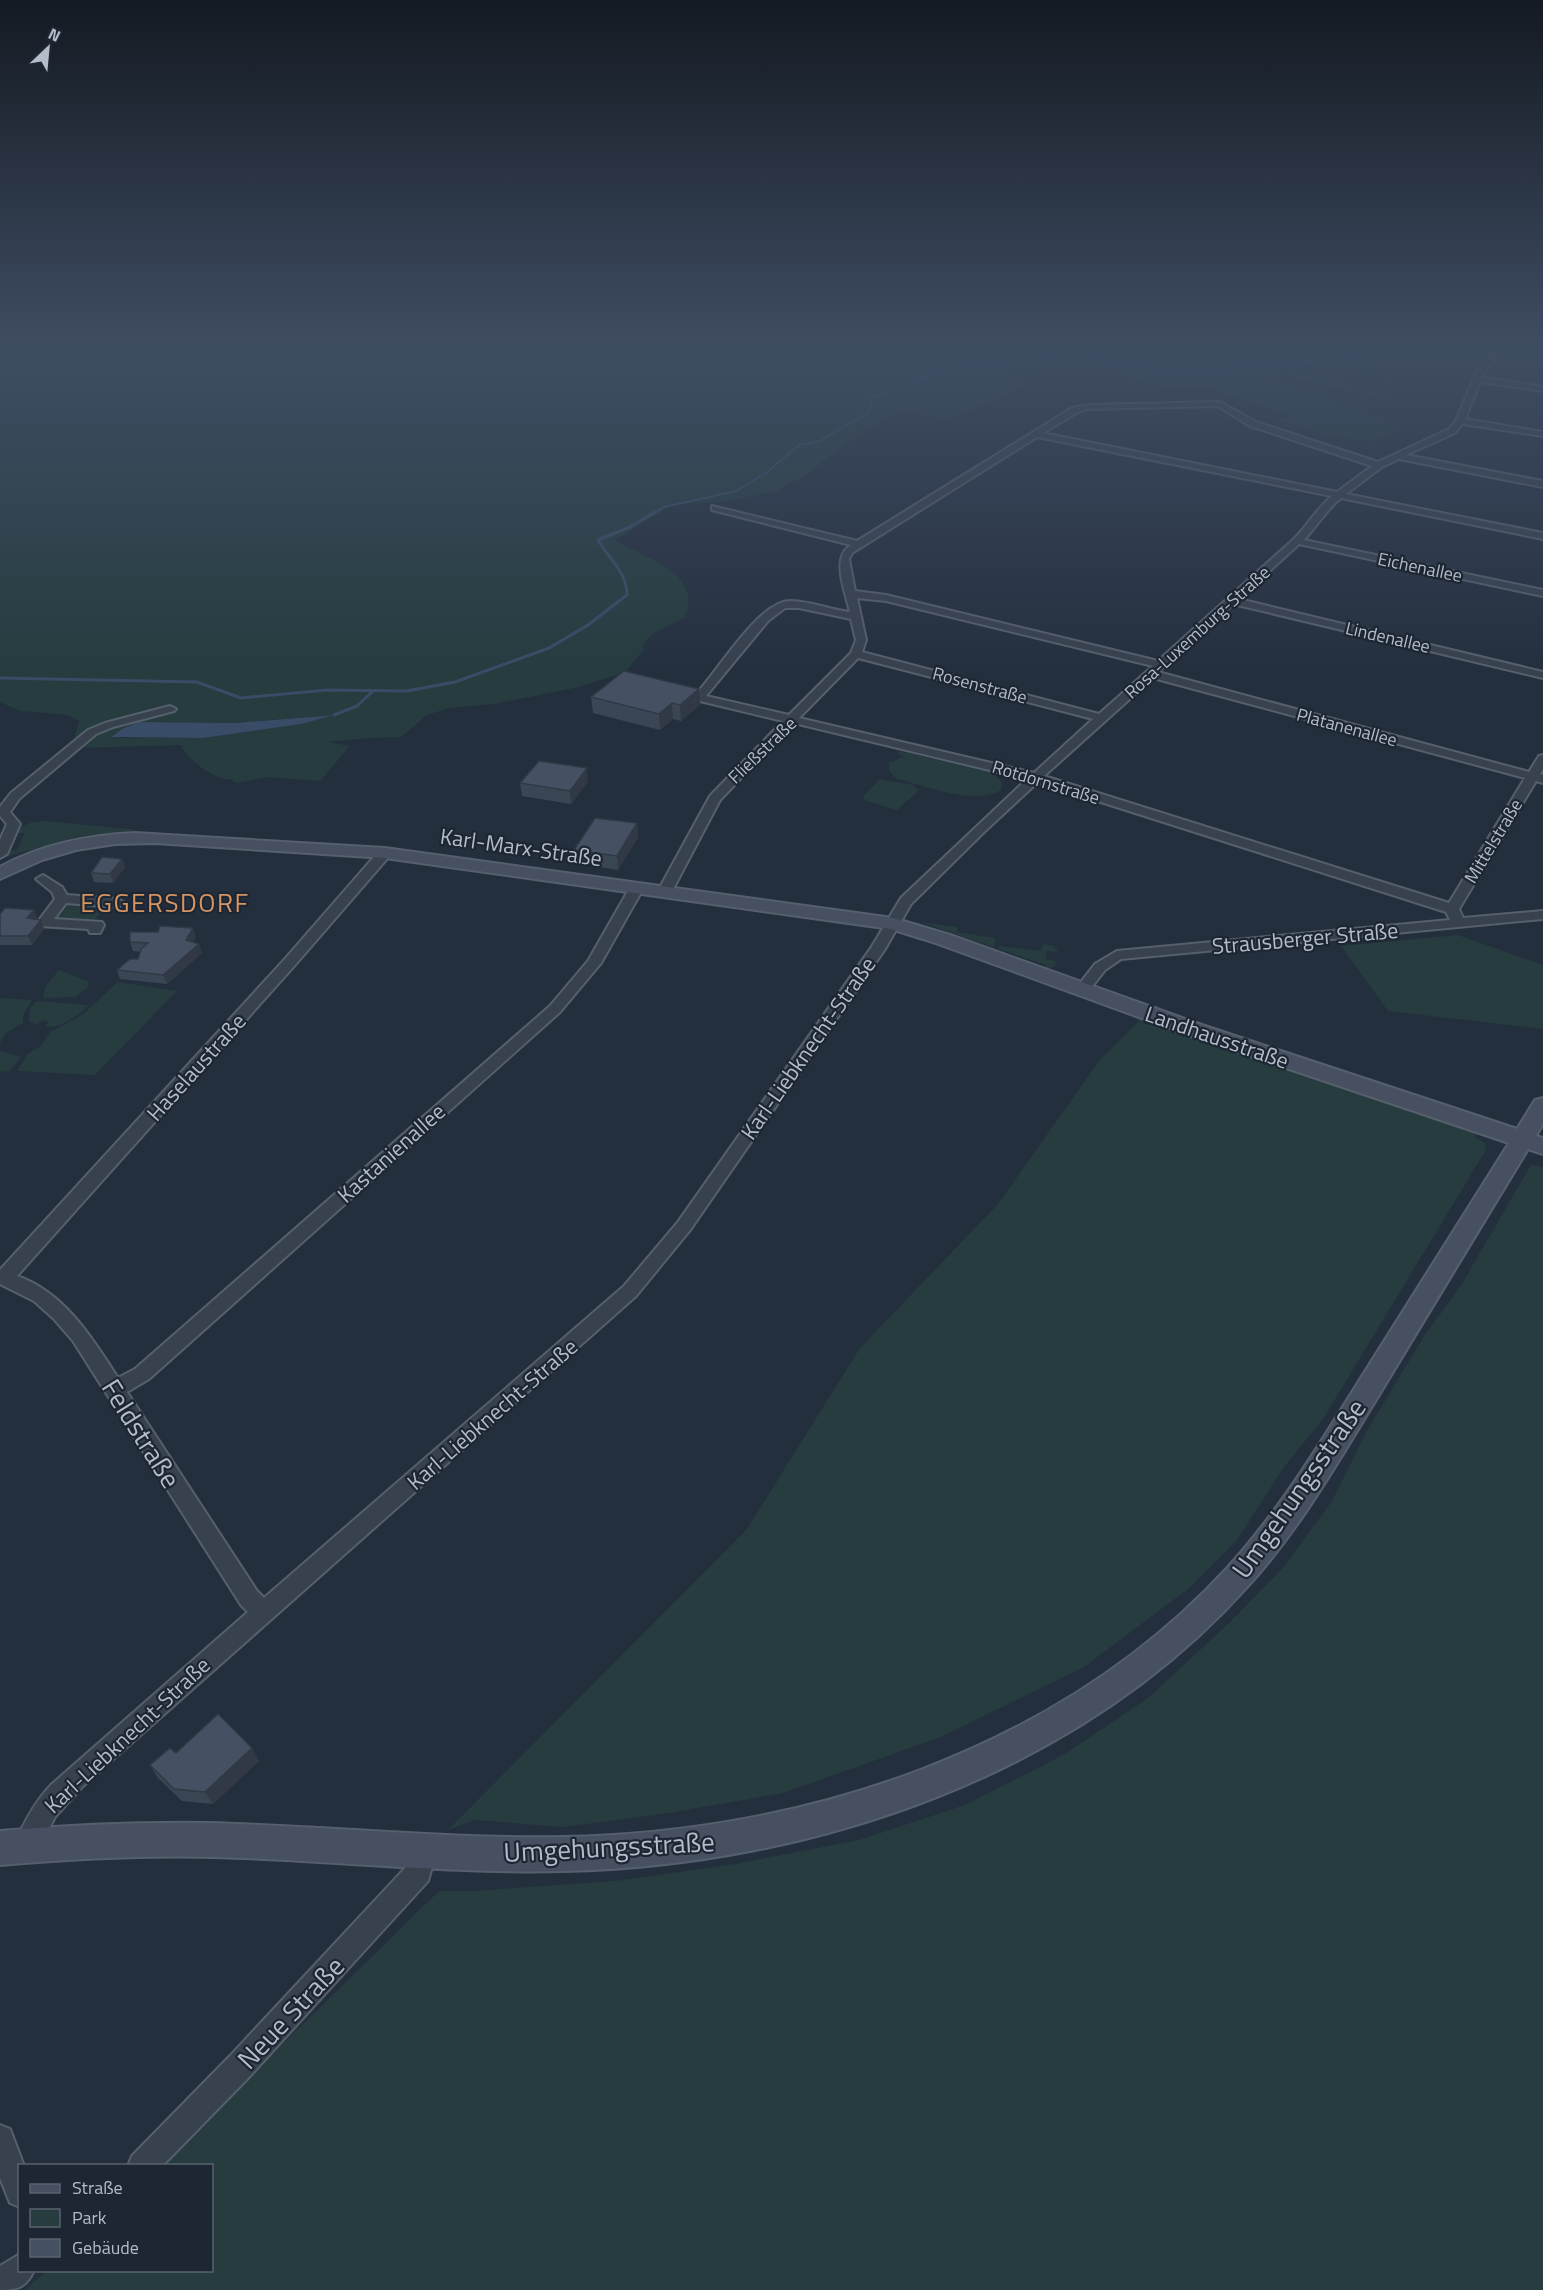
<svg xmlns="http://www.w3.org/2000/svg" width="1543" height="2290" viewBox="0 0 1543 2290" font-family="'Titillium Web',sans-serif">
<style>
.green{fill:#263c3f;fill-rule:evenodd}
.water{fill:#394c67}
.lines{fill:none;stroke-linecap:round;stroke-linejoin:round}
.stream-far1{stroke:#394c67;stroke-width:2}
.stream{stroke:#394c67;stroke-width:3}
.street-casing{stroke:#565f6c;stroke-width:4}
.secondary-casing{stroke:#565f6c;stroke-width:4}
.street{fill:#38414e;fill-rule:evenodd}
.secondary{fill:#465061;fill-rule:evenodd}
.wall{fill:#3b4654}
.shaded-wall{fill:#303945}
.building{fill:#455162;stroke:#303945;stroke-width:1.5}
.labels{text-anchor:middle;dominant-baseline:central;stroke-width:4.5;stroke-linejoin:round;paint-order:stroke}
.far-street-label{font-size:18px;fill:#b4bcc9;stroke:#1d2633}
.street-label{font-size:22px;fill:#b4bcc9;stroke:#1d2633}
.quarter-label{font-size:26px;letter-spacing:1.5px;fill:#d59563;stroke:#1d2633}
.near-street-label{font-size:27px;fill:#b4bcc9;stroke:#1d2633}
</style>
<rect width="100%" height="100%" fill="#242f3e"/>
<g class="green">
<path d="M0,350H1431L1415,362L1372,360L1350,365L1394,377L1391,378C1369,374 1309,360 1292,369L1385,395L1389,398L1385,399L1282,374L1263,376L1397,424L1401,428C1395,432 1387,437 1380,439C1355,445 1303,428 1278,420L1291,417L1203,385L1169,388L1102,369L1011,374L1023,386L949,420L901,411L843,445L808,474L776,491L729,501L672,505L615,540C643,558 704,572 685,617L651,635L643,644L644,650L625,672L579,687L494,704L449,708L427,715L401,737L369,738L328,742L350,746L320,781L267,777L236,783L230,779C216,781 186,759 181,745L79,748L74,739L79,721L68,715L20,711L0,702ZM330,715L301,724L203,738H117L113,734L140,722L235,723Z"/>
<path d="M899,751L993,773L1002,782L1001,790C974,806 926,786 897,779L889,771V763L905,756L897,754Z"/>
<path d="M880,779L913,785L919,790L897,810L864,800L863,797Z"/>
<path d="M44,821L130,829L136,831L81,836L5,857L7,851L17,850L25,833H15C21,824 33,822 44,821Z"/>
<path d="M82,901L108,903L94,921L49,919L60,904L78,905Z"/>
<path d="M921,922L957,927V932L995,938V945L993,947Z"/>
<path d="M1458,935L1543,965V1029L1388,1011L1341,946Z"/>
<path d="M1043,944L1054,946L1058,952L1047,951L1046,959L1056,961L1055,966L1050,968L1045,967L1046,965L999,949V946L1041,951Z"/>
<path d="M59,970L87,981L89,986L75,997L43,998L45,987Z"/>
<path d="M118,982L177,991L95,1075L17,1071L27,1054L40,1047L50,1032L82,1015Z"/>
<path d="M0,998L32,1000L23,1015V1023L6,1033L0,1043Z"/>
<path d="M36,1001L89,1005C79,1015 60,1030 45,1026L49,1022L43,1020L37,1025L29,1021L30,1009Z"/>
<path d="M1142,1018L1323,1079L1476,1134L1475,1137L1485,1143L1486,1150L1323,1419L1284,1467L1237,1540L1188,1589L1084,1667L941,1737L783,1793L670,1813L563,1827L474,1820L448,1830L747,1529L860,1348L998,1204L1099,1061Z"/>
<path d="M0,1051L21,1057L9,1072L0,1071Z"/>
<path d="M1531,1165L1543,1167V2290H24L47,2271L212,2270V2166L159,2165L439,1891H474L615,1881L735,1864L859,1840L965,1805L1063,1755L1148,1698L1227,1625L1283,1568L1332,1501L1367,1431L1424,1336L1460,1287Z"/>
</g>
<path class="water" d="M334,715L301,724L203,738L111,737L122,729L139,722L235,723Z"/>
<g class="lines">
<path class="stream-far1" d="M653,514L664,507L736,491L766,473L799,445L820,441L869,412L872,398L953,366L1047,354L1083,356L1118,364L1191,371L1368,355L1388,350"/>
<g class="stream">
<path d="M0,678L197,682L241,698L327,690L407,691L455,682L549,648L588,625L627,595C627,572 609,559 598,540L630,527L655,512"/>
<path d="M334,715L357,706L372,692"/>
</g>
<g class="street-casing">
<g id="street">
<path d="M1495,350H1502L1481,377L1543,387V391L1480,382L1465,419L1543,432V436L1462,424L1455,433L1406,455L1543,481V487L1399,459L1382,467L1346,494L1543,533V539L1341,498C1326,510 1317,526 1304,540L1543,590V596L1299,544L1239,599L1543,672V678L1233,604L1158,672L1529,772L1539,756L1543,755V769L1540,774L1543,775V783L1536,781L1459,909L1463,918L1543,911V919L1121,959L1105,970L1087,993H1077L1075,990L1095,964L1117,951L1450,920L1446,912L1038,782L984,832L911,904L885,949L690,1230L636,1296L83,1786L55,1817L36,1853L27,1856L18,1853L15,1844C24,1822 34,1803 51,1785L248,1612L241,1605L73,1341L54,1319L34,1301L0,1284V1270L285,959L380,850H390L392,853L295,965L17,1276C65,1293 92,1338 118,1378L135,1369L550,1006L588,961L632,884H642L644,887L601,963L560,1012L149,1379L127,1392L257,1591L264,1598L624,1286L678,1222L871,948L901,898L1027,779L794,723L720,800L672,891L670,894H660L658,891L710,796L783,721L675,695L673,693L679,690L696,694C718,671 759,601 790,601C811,601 830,610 850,612C846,593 830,558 851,545L712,510V506L857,541L1072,408L1087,405L1220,402L1256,422L1378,462L1449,429L1456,421L1476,372ZM1218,406L1250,426L1372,466L1337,492L1043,433L1078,412L1087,409ZM1037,437L1332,496C1317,508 1308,525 1294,539L1158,661L886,595L855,591L849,559L852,553ZM857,598L886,601L1153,666L1099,714L862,652L866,640ZM785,608H799L851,619L856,640L851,653L789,715L706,696L768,621ZM858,658L1093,719L1034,773L799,718ZM1153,678L1525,778L1449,903L1044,776Z"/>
<path d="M170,706L176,709L174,711L113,727L96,734L19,799L10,812L20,824L7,854L0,858V840L7,824L0,816V807L11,793L88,730L105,723Z"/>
<path d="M43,875L62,887L67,895L118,899L125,903L118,907L66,903L54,919L102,922L104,925L100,933H90L88,929L39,926L37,923L55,899L52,892L36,879Z"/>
<path d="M425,1837L434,1840L437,1849L428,1881L250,2076L162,2166H128L132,2156L230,2056L408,1865L416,1840Z"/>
<path d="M0,2125L10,2129L24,2166H20V2207L10,2203L0,2178Z"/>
<path d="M20,2254V2270H34C27,2287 17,2290 0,2290V2266Z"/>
</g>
</g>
<g class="secondary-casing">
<path id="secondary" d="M135,833L385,848L893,918L950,935L1202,1025L1517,1129L1535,1100L1543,1098V1123L1536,1136L1543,1138V1154L1528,1149C1478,1231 1428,1313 1379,1395C1339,1460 1300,1529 1248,1586C1079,1775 814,1865 565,1871C448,1874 330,1860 213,1857C142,1855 71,1859 0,1865V1831C70,1825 139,1822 209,1823C327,1826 445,1839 563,1837C805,1833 1061,1749 1228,1567C1279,1511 1319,1445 1359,1381C1409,1302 1459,1222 1509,1143L1188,1035L936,943L891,929L385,858L155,843L115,844L76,850L42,860L0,879V867C42,844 88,835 135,833Z"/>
</g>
<use href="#street" class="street"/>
<use href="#secondary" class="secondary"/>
</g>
<g class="wall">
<path d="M699,689L700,705L681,721L673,719L660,730L593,713L591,697Z"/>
<path d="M588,781L571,804L522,796L520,783Z"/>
<path d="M637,823L638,837L618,870L575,863L574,850Z"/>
<path d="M122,859L125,867L113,883L94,882L91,873Z"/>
<path d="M34,910L37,919L41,920L44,929L32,945H0V914Z"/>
<path d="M196,937L193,942L199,944L202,953L167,984L120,979L117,970L138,959L141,952L133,951L130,942Z"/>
<path d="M252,1748L259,1761L213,1804L182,1801L158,1778L150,1765L176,1753Z"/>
</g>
<g class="shaded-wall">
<path d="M699,689L700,705L681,721L680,705Z"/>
<path d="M672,703L673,719L660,730L659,714Z"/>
<path d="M587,768L588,781L571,804L570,791Z"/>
<path d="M637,823L638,837L618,870L617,856Z"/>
<path d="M122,859L125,867L113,883L110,874Z"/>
<path d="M34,910L37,919L31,927L27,918Z"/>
<path d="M41,920L44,929L32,945L28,936Z"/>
<path d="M193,928L196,937L189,949L186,940Z"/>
<path d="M199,944L202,953L167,984L163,975Z"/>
<path d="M252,1748L259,1761L213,1804L205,1792Z"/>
</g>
<g class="building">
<path d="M624,671L699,689L680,705L672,703L659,714L591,697Z"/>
<path d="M539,761L587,768L570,791L520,783Z"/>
<path d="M595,818L637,823L617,856L574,850Z"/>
<path d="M102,857L122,859L110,874L91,873Z"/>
<path d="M5,908L34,910L27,918L41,920L28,936H0V914Z"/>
<path d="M160,926L193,928L186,940L199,944L163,975L117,970L130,959H138L141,949L148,943L130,942V932H158Z"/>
<path d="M218,1714L252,1748L205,1792L174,1789L150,1765L170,1748L176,1753Z"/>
</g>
<linearGradient id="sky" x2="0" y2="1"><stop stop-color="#141a22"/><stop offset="0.52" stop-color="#3f4d63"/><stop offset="1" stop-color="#3f4d63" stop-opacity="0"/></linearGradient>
<rect width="1543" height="671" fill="url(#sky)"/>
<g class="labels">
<g class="far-street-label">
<text transform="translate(1420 567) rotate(12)">Eichenallee</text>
<text transform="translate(1197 632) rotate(-42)">Rosa-Luxemburg-Straße</text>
<text transform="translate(1388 637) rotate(13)">Lindenallee</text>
<text transform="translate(980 685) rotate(15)">Rosenstraße</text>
<text transform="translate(1347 727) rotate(15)">Platanenallee</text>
<text transform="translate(762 750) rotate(-44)">Fließstraße</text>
<text transform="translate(1046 782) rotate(17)">Rotdornstraße</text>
<text transform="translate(1493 841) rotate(-59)">Mittelstraße</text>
</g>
<g class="street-label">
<text transform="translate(521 847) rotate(8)">Karl-Marx-Straße</text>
<text transform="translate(1305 938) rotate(-5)">Strausberger Straße</text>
<text transform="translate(1217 1037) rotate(19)">Landhausstraße</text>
<text transform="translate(808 1048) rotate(-55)">Karl-Liebknecht-Straße</text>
<text transform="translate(196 1067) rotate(-48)">Haselaustraße</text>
<text transform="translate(391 1153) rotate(-42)">Kastanienallee</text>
<text transform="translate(492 1414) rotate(-41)">Karl-Liebknecht-Straße</text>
<text transform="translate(127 1735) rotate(-43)">Karl-Liebknecht-Straße</text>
</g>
<g class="quarter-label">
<text x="165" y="902">EGGERSDORF</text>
</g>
<g class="near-street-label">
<text transform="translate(142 1433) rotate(58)">Feldstraße</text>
<text transform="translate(1298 1488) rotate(-55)">Umgehungsstraße</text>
<text transform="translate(609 1846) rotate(-3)">Umgehungsstraße</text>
<text transform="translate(290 2012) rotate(-47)">Neue Straße</text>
</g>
</g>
<rect x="18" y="2164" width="195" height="108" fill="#1d2633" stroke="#59626f" stroke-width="1.5"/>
<rect x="30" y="2184" width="30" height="9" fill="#465061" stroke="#59626f" stroke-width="1.5"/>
<text x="72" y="2194" font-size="18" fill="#b4bcc9">Straße</text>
<rect x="30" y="2209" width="30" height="18" fill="#263c3f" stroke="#59626f" stroke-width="1.5"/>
<text x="72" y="2224" font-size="18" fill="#b4bcc9">Park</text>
<rect x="30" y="2239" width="30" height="18" fill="#455162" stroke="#59626f" stroke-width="1.5"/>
<text x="72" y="2254" font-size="18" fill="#b4bcc9">Gebäude</text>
<g transform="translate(48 48) rotate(26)" stroke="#1d2633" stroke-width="4.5" paint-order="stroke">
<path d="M0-4.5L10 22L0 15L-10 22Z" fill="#b4bcc9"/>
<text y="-9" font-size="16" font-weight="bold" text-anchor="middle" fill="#b4bcc9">N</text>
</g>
</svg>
